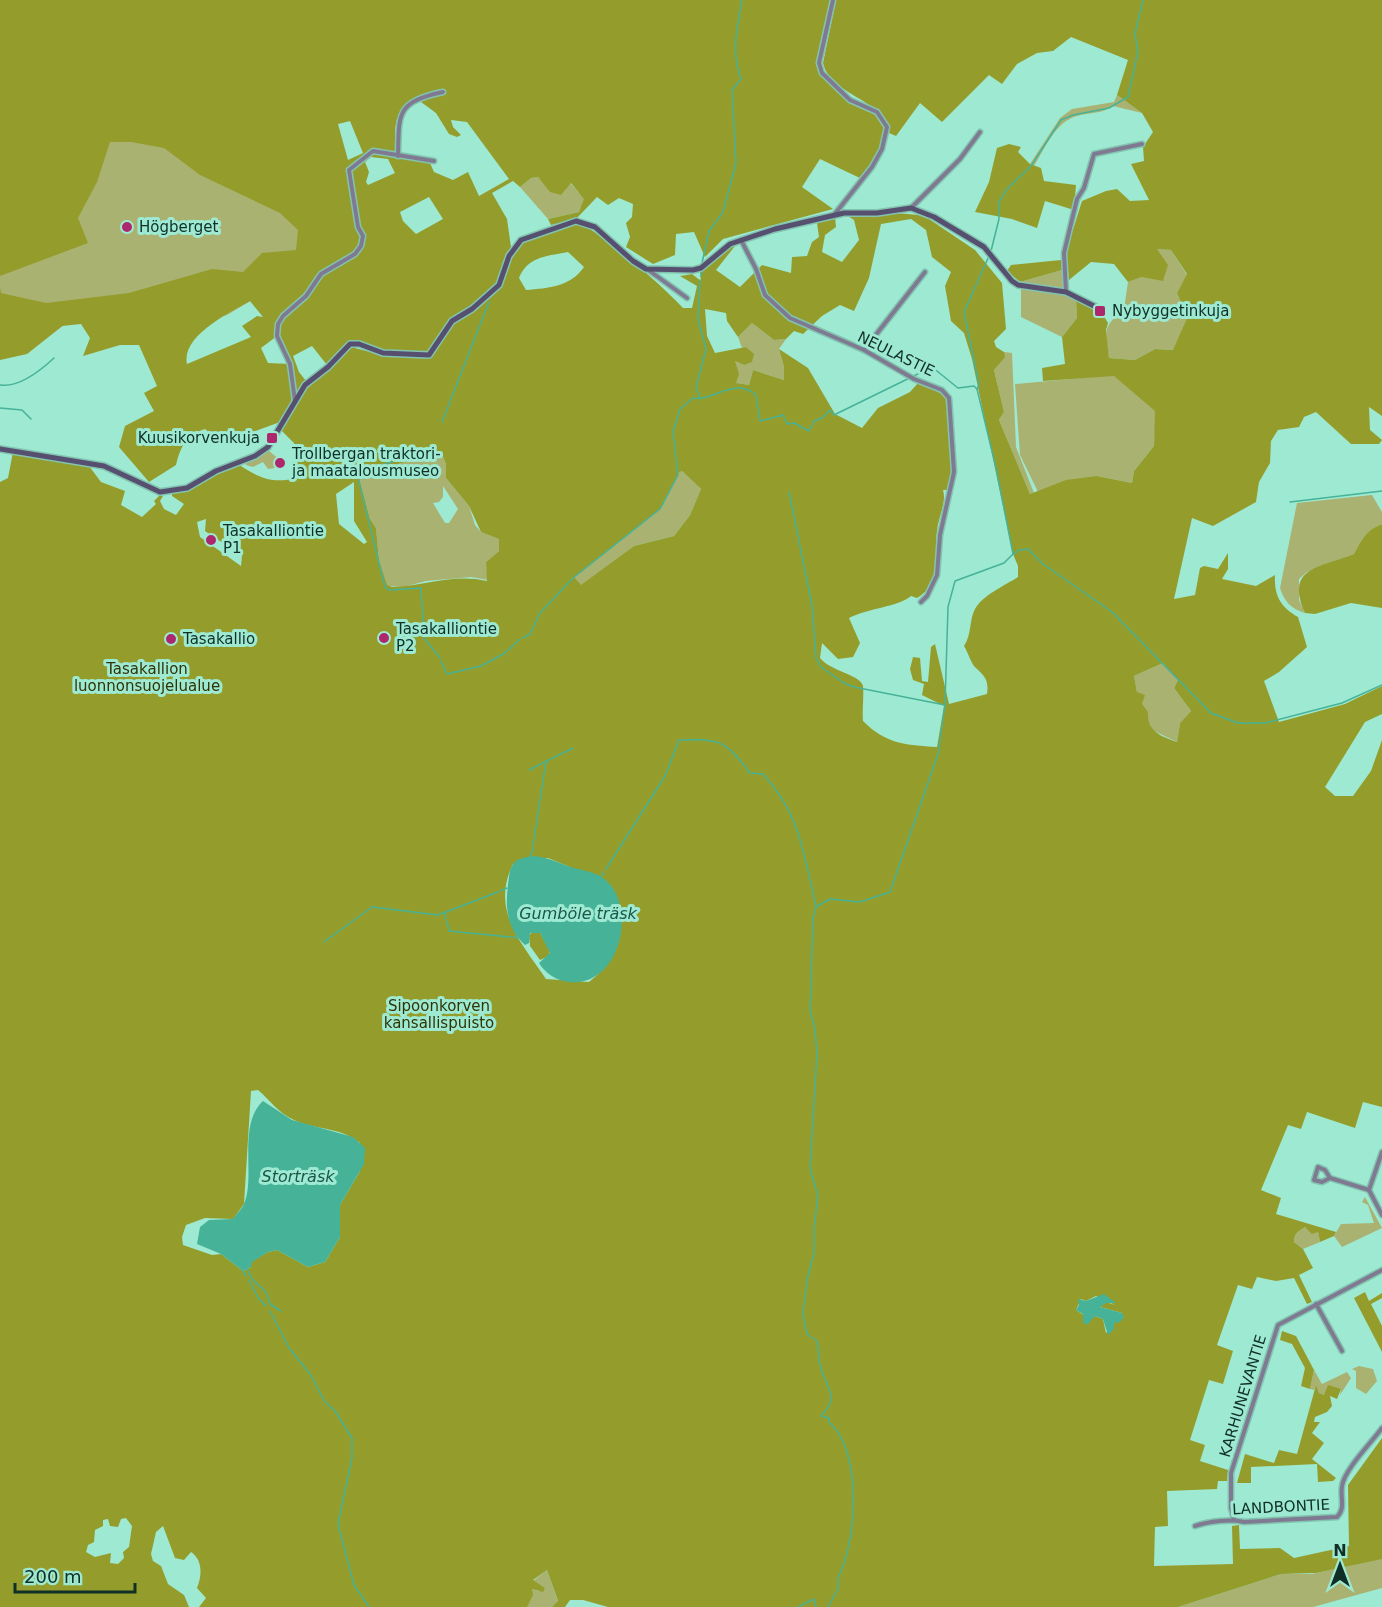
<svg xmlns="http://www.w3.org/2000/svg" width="1382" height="1607" viewBox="0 0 1382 1607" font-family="'DejaVu Sans',sans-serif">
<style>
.green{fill:#aab272;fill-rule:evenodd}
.forest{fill:#949d2b;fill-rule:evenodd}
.water{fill:#46b298}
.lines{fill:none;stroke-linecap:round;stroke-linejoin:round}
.stream{stroke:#46b298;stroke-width:1.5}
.street-casing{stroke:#82c4b0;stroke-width:7}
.secondary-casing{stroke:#82c4b0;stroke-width:8}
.street{stroke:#7f7a92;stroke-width:4}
.secondary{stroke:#564f70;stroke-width:5}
.poi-dot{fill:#ad276d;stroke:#9ee9d2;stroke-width:2}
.labels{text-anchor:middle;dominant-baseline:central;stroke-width:6;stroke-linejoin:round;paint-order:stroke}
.poi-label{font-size:15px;fill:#102f27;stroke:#9ee9d2;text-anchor:start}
.street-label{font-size:15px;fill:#102f27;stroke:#9ee9d2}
.park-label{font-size:15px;fill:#303404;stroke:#9ee9d2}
.water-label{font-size:16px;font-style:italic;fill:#1b5748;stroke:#9ee9d2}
</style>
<rect width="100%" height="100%" fill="#9ee9d2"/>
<g class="green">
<path d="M277,33L370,230L227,315L134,341L125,313L68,322L28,353L0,357V271L7,185Z"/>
<path d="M1117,95L1142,113L1113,106C1102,114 1090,112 1077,116C1055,122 1045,148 1034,166L1030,164L1060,118L1072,109L1114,102Z"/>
<path d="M538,177L545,184L570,183L585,199L579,212L548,219L520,187L531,178Z"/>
<path d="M1157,249L1171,250L1187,275L1177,293L1187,318L1174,350L1155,349L1135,360L1109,358C1106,330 1101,329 1124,309L1128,282L1142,277Z"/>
<path d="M1062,270L1065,284L1061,290L1020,282Z"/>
<path d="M1021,288L1064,294L1076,299L1077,318L1062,337L1021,317Z"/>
<path d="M752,323L774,340L786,339L779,349L784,367V380L753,370L749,385L735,383V361L744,365L746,347L742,348L738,337Z"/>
<path d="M1004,352L1012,353L1016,447L1034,493L1030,494L999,420L1004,412L994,370L1004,357Z"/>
<path d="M1114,375L1156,411L1154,446L1134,471L1132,483L1097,476L1038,492L1020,455L1015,384Z"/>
<path d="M268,450L281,461L282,467L277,464L281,467L268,469L263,462L253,467L246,465V461Z"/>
<path d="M441,452L446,464V478L469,506L475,525L481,532L500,539L499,551L486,562L488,580L471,577L426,581L404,587L387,586L379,560L376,528L370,519L360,481L362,474ZM443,486L458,509L449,523H445L433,503L439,502L443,497Z"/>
<path d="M679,471H682L701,489L690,515L674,536L634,546L581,586L573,578L660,509Z"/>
<path d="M1372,495L1382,512V524C1366,530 1362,539 1354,554L1307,572L1299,579V600L1305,613C1291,609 1284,601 1280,588L1297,503Z"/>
<path d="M1163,663L1178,680L1174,688L1191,711L1180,723L1177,742L1152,730L1137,692L1134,676Z"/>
<path d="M1365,1197L1382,1228L1342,1247L1334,1236L1341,1224L1374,1223L1368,1205L1362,1202Z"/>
<path d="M1305,1227L1318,1231L1320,1242L1303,1249L1294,1242C1294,1234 1298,1231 1305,1227Z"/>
<path d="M1359,1366L1373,1369L1377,1381L1366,1394L1356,1388V1371L1352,1369Z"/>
<path d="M1314,1370L1322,1384L1347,1372L1351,1378L1340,1395L1341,1389L1324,1395L1319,1393L1316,1386L1314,1390L1310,1389Z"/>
<path d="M1382,1558V1588L1313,1607H1178L1281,1574H1312Z"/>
<path d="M547,1570L558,1602L552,1607H527L532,1589L538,1591L545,1588L533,1581Z"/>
</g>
<g class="forest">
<path d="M0,0H831C827,16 814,58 820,72C822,78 831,84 836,88C851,102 859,102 874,112C901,128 873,161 862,179L820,159L802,187L833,209L723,239L705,257L694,232L676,234L675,255L653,264L626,247L630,237L626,223L632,217L633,204L619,198L608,205L597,197L576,219L551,225L548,219L579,212L584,199L571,183L561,195L550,192L538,177L531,178L520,187L513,181L492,193L507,219L511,247L497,283L470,307L451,319L428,353L383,350L349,342L327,365L312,346L293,356L299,372L306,381L295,397L283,421L222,443L205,429C186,436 181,445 176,465L149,482L119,447L125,426L154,411L144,393L157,386L139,345H120L83,356L90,338L81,324L62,326L27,354L0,360V287L1,293L46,303L129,293L212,269L243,272L262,253L296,250L298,230L280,213L200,175L164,148L131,142H110L97,182L78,218L88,243L0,276ZM417,99L436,113L449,134L457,137L461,135L453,127L451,120L467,122L509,179L479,196L468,172L453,180L434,172L430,163L395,157C396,131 390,112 417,99ZM350,121L363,153L348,160L338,124ZM371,157L388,159L395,173L368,185L366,182L369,172L365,162ZM429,197L443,219L416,234L403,221L400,212ZM250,301L263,317L257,316L242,326L251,337L187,364C181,336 229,313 250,301ZM277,336L290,364L268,363L261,348Z"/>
<path d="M836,0H1382V416L1369,407L1370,430L1382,440L1379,444H1351L1316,412L1304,417L1299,427L1278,430L1271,441L1270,463L1259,482L1256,502L1213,526L1192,518L1174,599L1195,595L1200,568L1204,566L1218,569L1228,553V569L1222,579L1256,586L1275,575C1274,595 1280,607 1298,617L1307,647L1279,672L1264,681L1279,722L1345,704L1382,686V714L1365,722L1325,787L1335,796H1353L1371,771L1382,740V1107L1363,1102L1355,1128L1307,1112L1301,1129L1288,1125L1261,1190L1281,1198L1276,1214L1336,1232L1334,1236L1320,1242L1318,1232L1312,1234L1305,1227C1298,1231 1294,1234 1294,1242L1303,1249L1313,1268L1299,1275L1312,1302L1307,1304L1294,1278L1276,1281L1257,1277L1252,1289L1238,1285L1217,1345L1233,1351L1223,1384L1209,1380L1190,1440L1205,1445L1200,1461L1228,1470L1227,1481H1218L1217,1489L1167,1491L1168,1526L1155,1527L1154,1566L1233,1564L1232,1526L1239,1525L1240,1549L1280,1548L1294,1558L1349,1546L1348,1485L1382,1438V1559L1316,1573L1281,1574L1178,1607H608L583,1600H570L565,1607H552L558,1601L547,1570L533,1580L545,1588L543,1592L532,1589L533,1595L527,1607H199L206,1598L197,1588C202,1576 203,1560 191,1552L184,1560L175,1558L163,1526L156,1532L151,1554L153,1561L161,1566L168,1584L184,1595L189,1607H0V482L8,478L13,452L89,466L101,482L125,491L121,505L142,517L156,504L154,501L160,495L163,496L160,501L164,509L176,515L184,504L172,496V493C197,489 215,473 238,464C259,478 272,484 297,478L294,443L281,430L307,387L351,347L382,355L430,358C441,348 443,334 453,324C465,311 484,305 497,291C510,277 506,257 521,244C529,237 567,223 577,224C594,224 670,293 683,308H692L697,286L680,276L692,274L701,281L700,272L731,246H735L716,270L740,287L762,265L791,273L792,257L807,256L812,242L819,237L817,223L835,217L836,227L825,235L822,252L842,262L859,240L854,220L848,216L897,213L918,215L929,219L975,250L1002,283L1006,329L994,341L996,347L1004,352L1005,357L994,370L1004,412L999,420L1030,494L1066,480L1097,476L1132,483L1134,471L1154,446L1155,411L1114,376L1043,381L1042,368L1065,364L1062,337L1077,318L1076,299L1102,313L1108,323L1106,330L1109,358L1135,360L1155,349L1173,350L1187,318L1177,293L1187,274L1171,250L1157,249L1168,265L1163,281L1142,277L1128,282L1114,264L1091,262L1069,280L1066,252L1082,201L1106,191L1117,189L1130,201L1149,200L1131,164L1144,161L1143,147L1153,132L1142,113L1117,95L1128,60L1071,37L1053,51L1037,53L1017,64L1002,84L989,75L942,122L920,103L896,136L889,133C885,98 831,97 823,63ZM911,219L926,230L932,257L951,272L945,286L951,321L964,333L972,359L1013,554L1018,566V577C1004,586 983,595 975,609C969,620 972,634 964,646C968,652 971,664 976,668C985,676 989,681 987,694L949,704L935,644L931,647L928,682L922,681L920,658L913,657L910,669L913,680L924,684L922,695L944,706L937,747C905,745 886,744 863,721C862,710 864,697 863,686C861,675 830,671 820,658L822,643L838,659L853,657L860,643L849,618C868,608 898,607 911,596L917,598C942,584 934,554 937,531C938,517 947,503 943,490H947L953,465L946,396L919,382L910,392L878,408L862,428L835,414L808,368L779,349L784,367V380L753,370L749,385L736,383L739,374L735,361L744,365L752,362L754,354L746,347L715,353L707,336L705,309L726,313L727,321L738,337L752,323L774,340L786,339L794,331L803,334L822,316L840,305L854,311L869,278L881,224ZM568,252L584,267C570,287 549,288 526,290L519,278C528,256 548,256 568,252ZM441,452L446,464V478L469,506L481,532L499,539V551L486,562L487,581C454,573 424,586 392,587L387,585L379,560L376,528L370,519L360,481L362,474ZM682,471L701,489L690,515L674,536L634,546L581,585L574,577L660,509L679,472ZM354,482V521L367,542L364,544L339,524L336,494ZM206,519L205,531L242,556L241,566L200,537L197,522ZM1163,663L1178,680L1174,688L1191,711L1180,723L1177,742C1160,736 1147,731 1148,712L1142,704L1145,695L1137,692L1134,676ZM548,858L570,867L621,928C619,951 607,968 589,982L546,979C522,943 490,911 513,864ZM258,1090C270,1100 278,1113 294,1120C315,1130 341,1127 360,1143V1171L340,1205V1237L325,1262L308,1267L277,1250L268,1252L251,1262V1267L243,1271L221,1254L212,1255L183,1245L182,1237L186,1225L205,1218L233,1219L244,1204L251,1091ZM1096,1296L1115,1305L1106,1302L1100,1307L1122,1313L1106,1333L1103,1319L1095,1316L1090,1319L1076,1310L1081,1299L1086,1301ZM126,1518L132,1526L129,1547L123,1552L124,1558L118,1564L110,1563L111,1553L95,1557L86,1552L88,1545L94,1542L95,1530L103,1526V1520L108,1519L110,1526L118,1527L121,1519Z"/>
<path d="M1009,144L1021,147L1018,152L1030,164L1041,168L1044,181L1076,185L1074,210L1045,201L1037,228L1012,219L975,212L989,182L997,148Z"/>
<path d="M1061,260L1062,270L1020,282L1007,271L1011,265Z"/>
<path d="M1382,524V608L1351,603L1315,614L1305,613C1285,567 1319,568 1354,554C1362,539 1366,530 1382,524Z"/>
<path d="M534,931L540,933L550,950L549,956L540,960L530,946L529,935Z"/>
<path d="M1365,1292L1369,1301L1382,1293V1298L1371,1304L1382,1326V1352L1354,1298Z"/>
<path d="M1282,1331L1296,1336L1314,1370L1310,1389L1301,1386L1305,1368L1292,1344L1280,1340Z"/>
<path d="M1316,1385L1319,1393L1324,1395L1328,1385L1341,1389L1337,1399L1330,1396L1332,1406L1327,1412L1315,1417L1314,1422H1320L1312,1433L1324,1443L1312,1459L1336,1478L1333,1481L1318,1482L1317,1464L1251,1467V1483H1237L1245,1454L1274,1463L1279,1450L1297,1454Z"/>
</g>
<g class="water">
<path d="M531,856C546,856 558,863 571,867C580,870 590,871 598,875C640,895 624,988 569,982C557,981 545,973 539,963L550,953L540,933H530L529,943L525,945C507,929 505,908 508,885C509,878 509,869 514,863C518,858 525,858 531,856Z"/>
<path d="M263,1101L292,1120L353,1137L365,1148L364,1164L340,1205V1237L325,1262L308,1267L277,1250L268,1252L252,1262L251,1267L243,1271L221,1254L197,1244L200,1227L209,1220L233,1219C236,1214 242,1209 244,1204C256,1177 237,1125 263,1101Z"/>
<path d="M1104,1294L1116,1303H1106L1100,1307L1122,1313L1124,1317L1120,1322L1114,1323V1329L1108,1335L1103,1319L1095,1316L1087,1325L1083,1322V1314L1076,1310L1079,1305L1078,1299L1086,1301Z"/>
</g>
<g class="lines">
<g class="stream">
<path d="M991,251L999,219V202L1007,189L1031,166L1061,120L1073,115L1109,108L1128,97L1138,51L1135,34L1143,0"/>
<path d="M702,263L709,231L723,212L736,163L732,90L741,79C731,53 737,27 742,0"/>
<path d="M701,276L703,269"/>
<path d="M700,280L698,319L706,349L696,387L700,398"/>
<path d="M0,385C19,388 40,371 54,358"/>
<path d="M0,408L22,410L31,419"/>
<path d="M442,422L489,302"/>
<path d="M395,461L361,471L359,482L385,587L389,590L421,588L424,638L440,658"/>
<path d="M789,492L812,605L816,658L821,667L844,683L854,687L945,705"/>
<path d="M1290,502L1382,491"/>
<path d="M1014,554L1019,550L1028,549L1043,564L1112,612L1211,713L1238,723H1265L1342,703L1382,685"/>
<path d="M523,638L530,634L540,613L573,578L660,509L678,475L673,432L680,409L693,398C713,402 735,376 756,395L760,421L783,415L787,424L794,423L809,431L814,421L822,418L830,410L834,415L932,367L958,388L974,386L977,389"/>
<path d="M441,661L447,674L481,666L505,653L520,639"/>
<path d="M529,770L573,748"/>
<path d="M533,846L546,761"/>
<path d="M531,856L533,848"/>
<path d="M606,869L665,776L679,740C720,739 724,739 750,773L763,774C801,815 803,853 816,906"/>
<path d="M601,877L604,872"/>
<path d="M500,891L507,888"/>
<path d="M445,913L446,919"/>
<path d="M447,921L449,931L511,937"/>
<path d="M513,937L518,938"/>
<path d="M324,942L372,907L438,915L498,892"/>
<path d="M247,1269L252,1279L266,1292L270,1304L281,1311"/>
<path d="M243,1271L246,1276"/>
<path d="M249,1280L259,1299L266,1306"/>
<path d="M270,1311L289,1348L310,1374L325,1402L335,1411L352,1438V1458L338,1524L354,1585L369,1607"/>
<path d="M798,1607L814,1599L816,1607"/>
<path d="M828,1607L838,1589V1578C857,1540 863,1452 829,1422V1418L821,1416C842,1395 824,1387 820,1364C818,1356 819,1349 817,1341L807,1334L803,1314L807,1281L814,1252V1228L818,1196L810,1168L817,1054L815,1029L810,1011L813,918L816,907L830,899L860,902L890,892L938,754L945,705L948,607L955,581L1004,563L1013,554L996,468L977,389L979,385L964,312L989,256"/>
</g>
<g class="street-casing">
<g id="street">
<path d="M833,0L819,63L822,73L850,100L877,112L887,127L882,149L872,167L834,215"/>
<path d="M398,156C399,113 396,102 443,92"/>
<path d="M911,208L960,159L980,132"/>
<path d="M741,240L756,269L765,295L790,318L864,350L914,379L942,390L949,398L954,472L940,535L937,575L927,596L921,602"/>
<path d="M647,269L687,298"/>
<path d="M1066,292L1064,253L1077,199L1084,188L1094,154L1142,144"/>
<path d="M864,350L925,272"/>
<path d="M295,401L290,364L277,336L278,324L283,316L306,296L321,274L355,254L361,246L363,236L358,227L349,170L373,151L434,161"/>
<path d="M1330,1178L1322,1182L1314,1180L1318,1167L1325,1170L1330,1178L1369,1190"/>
<path d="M1369,1190L1382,1152"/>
<path d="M1369,1190L1382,1215"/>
<path d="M1316,1304L1342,1351"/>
<path d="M1234,1519L1231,1508V1473L1278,1325L1382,1270"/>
<path d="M1195,1526C1209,1521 1231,1519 1244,1522L1337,1517C1346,1508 1340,1498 1342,1486C1344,1470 1372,1442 1382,1428"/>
</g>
</g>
<g class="secondary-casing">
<path id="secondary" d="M0,449L104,466L160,492L187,488L216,471L255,456L268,447L305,385L328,367L350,344H359L383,353L429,355L452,321L472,309L499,285L509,256L521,240L576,221L595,227L633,261L646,269L693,270L701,268L730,244L775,229L844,213H877L911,208L934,217L984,247L1012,281L1018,285L1066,292L1096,307"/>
</g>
<use href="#street" class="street"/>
<use href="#secondary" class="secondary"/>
</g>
<g class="poi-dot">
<circle cx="127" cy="227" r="6"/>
<rect x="1094" y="305" width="12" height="12" rx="3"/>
<rect x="266" y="432" width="12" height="12" rx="3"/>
<circle cx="280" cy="463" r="6"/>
<circle cx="211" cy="540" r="6"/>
<circle cx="384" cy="638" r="6"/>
<circle cx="171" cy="639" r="6"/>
</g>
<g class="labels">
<g class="poi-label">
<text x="139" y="227">Högberget</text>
<text x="1112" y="311">Nybyggetinkuja</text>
<text x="260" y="438" text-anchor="end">Kuusikorvenkuja</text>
<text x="292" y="454">Trollbergan traktori-<tspan x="292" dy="17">ja maatalousmuseo</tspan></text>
<text x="223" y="531">Tasakalliontie<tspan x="223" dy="17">P1</tspan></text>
<text x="396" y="629">Tasakalliontie<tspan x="396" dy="17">P2</tspan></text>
<text x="183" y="639">Tasakallio</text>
</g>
<g class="street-label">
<text transform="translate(896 354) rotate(26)">NEULASTIE</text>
<text transform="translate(1243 1396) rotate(-73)">KARHUNEVANTIE</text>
<text transform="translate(1281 1507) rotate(-3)">LANDBONTIE</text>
</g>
<g class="park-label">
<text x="147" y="669">Tasakallion<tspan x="147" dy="17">luonnonsuojelualue</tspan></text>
<text x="439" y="1006">Sipoonkorven<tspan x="439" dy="17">kansallispuisto</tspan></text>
</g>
<g class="water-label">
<text x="578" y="913">Gumböle träsk</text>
<text x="298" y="1176">Storträsk</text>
</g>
</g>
<g transform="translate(1340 1565)" stroke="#9ee9d2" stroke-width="4.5" paint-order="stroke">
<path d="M0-4.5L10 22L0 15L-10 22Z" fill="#102f27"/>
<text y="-9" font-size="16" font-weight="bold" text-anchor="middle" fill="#102f27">N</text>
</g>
<path d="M15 1583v9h120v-9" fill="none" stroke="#102f27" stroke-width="3"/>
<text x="24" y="1583" font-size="18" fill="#102f27" stroke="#9ee9d2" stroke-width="4.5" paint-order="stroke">200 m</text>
</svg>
